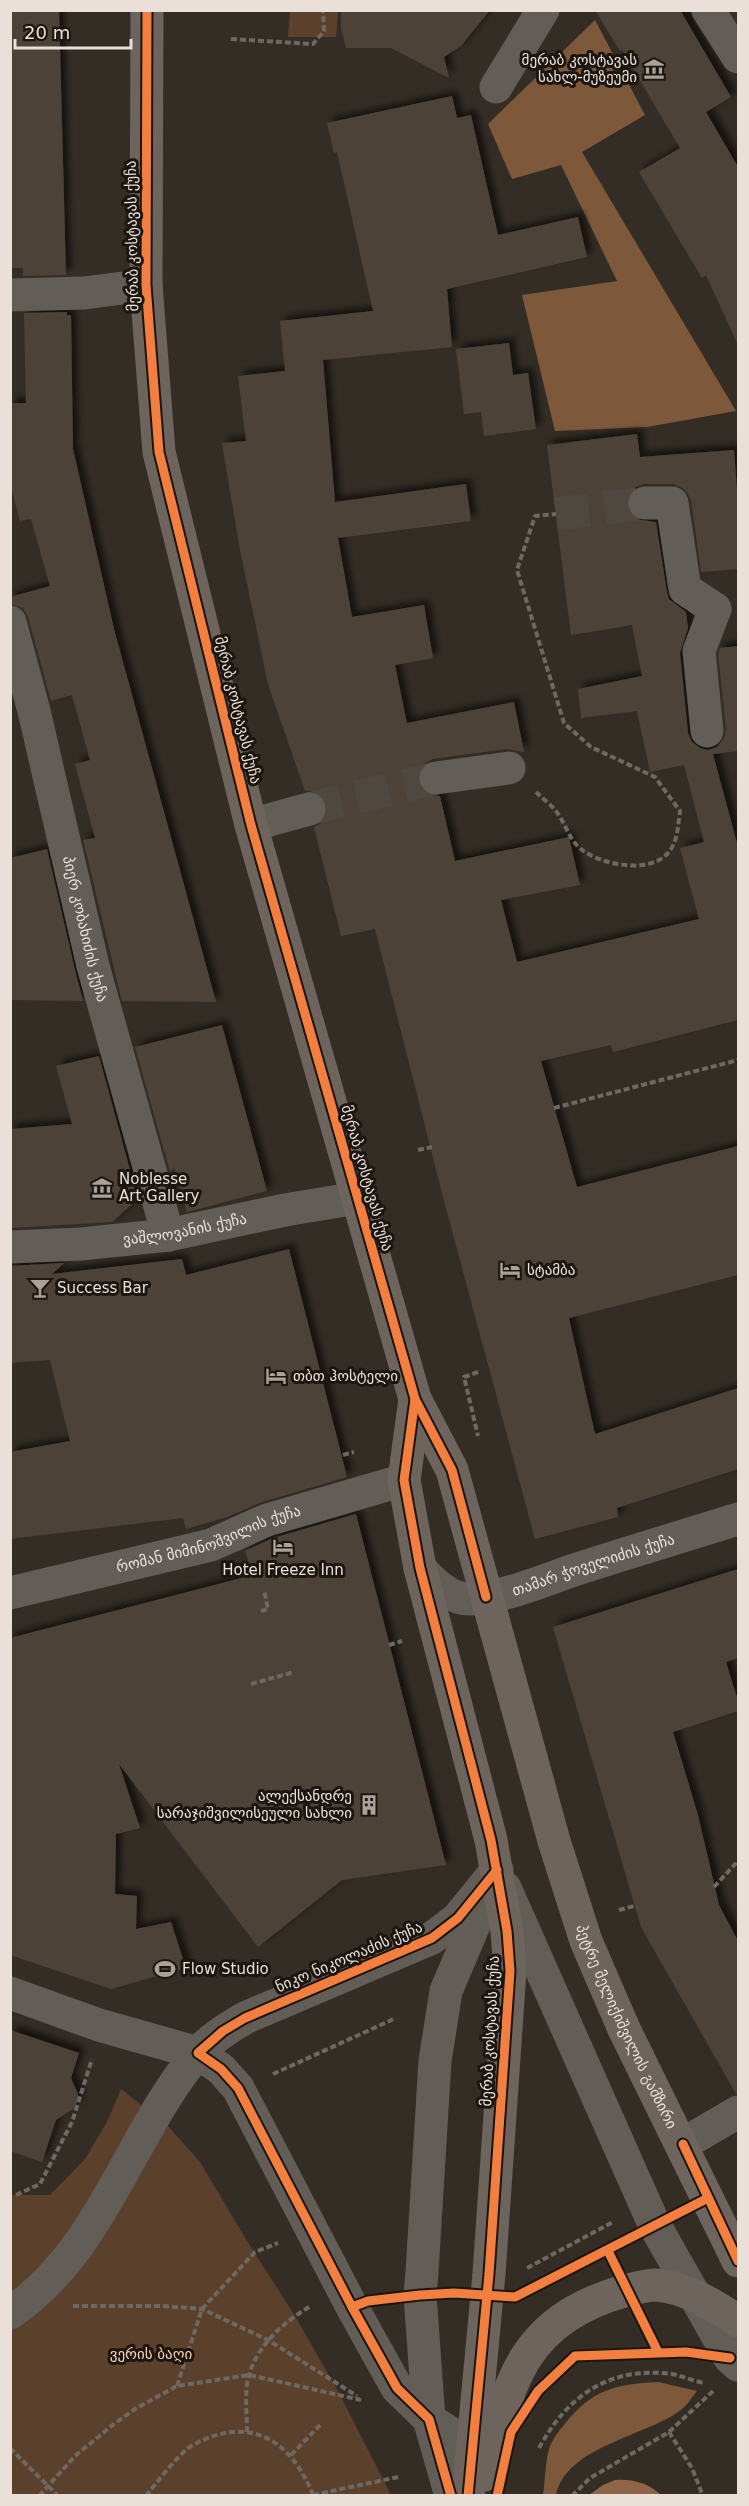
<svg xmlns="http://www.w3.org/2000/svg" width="749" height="2506" viewBox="0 0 749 2506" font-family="'DejaVu Sans','Noto Sans Georgian',sans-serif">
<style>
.green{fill:#5b412b}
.forest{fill:#7e583a}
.water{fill:#8e6647}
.building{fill:#4e4339;filter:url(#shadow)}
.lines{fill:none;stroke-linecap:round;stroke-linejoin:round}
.minor-tunnel{stroke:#4f4841;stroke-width:33;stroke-dasharray:33 16;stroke-linecap:butt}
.path{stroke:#6e6863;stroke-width:4;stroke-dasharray:6 3;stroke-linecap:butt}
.minor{stroke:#635d57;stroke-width:33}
.major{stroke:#6d645d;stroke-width:33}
.cycleway-casing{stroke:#1c1611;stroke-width:13}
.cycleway{stroke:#f27e40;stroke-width:9}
.labels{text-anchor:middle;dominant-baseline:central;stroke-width:6;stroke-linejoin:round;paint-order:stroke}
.poi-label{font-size:15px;fill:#eae0d9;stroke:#1c1611;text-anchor:start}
.street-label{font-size:15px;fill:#eae0d9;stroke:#1c1611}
.park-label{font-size:15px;fill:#fad1b2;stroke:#1c1611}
</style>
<defs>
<filter id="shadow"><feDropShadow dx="5.5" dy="-5.5" stdDeviation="3" flood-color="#0009"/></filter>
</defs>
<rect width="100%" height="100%" fill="#342d26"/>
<g class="green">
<path d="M290,11H338L336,37H288Z"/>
<path d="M121,2089L168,2126L200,2162L247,2241L295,2316L339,2393L391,2495L11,2496V2195H50L85,2159L107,2122Z"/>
</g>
<g class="forest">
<path d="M595,20L645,115L582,152L736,411L647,427L555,431L522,295L617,281L561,165L512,179L488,124Z"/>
<path d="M658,2382L697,2391C692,2397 688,2404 682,2409C649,2436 567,2445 556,2495H543C545,2482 545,2467 548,2453C550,2443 557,2433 564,2425C591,2390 615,2384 658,2382Z"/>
</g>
<path class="water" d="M615,2480C633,2479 648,2483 661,2495H589L603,2485Z"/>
<g class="building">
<path d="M10,10H59L66,275L23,276V268H10Z"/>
<path d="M341,10H490L461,46L444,57L449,78L391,48H346L341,28Z"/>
<path d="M595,10H680L731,97L706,112L738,167V345L706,275L702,278L639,172L680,148L622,50L620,51Z"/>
<path d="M452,96L457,118L471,115L498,235L578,217L587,257L447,289L452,347L323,360L335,502L466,484L471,521L338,538L352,617L424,605L433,658L395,665L407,723L514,702L524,752L506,749L433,759L424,764L418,771L417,780L421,789L428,795L440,796L455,861L569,837L580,885L501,900L517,962L699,919L680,848L704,842L684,765L650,772L637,711L581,718L578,689L642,676L632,625L571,635L547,445L637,434L640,457L734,450L738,505V569L701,572L691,500L687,492L681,487L673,484H644L636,487L629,493L626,502L629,512L635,519L656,522L667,592L669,599L686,612L688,628L680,653L688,733L692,742L700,748L708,750L717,747L724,738L726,729L718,654L720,648L738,646V751L713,754L738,847V1020L613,1052L611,1045L541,1061L577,1187L738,1146V1275L569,1318L595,1434L738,1388V1469L617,1508L618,1517L535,1539L443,1197L375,929L341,936L314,827L322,823L327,814V803L322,795L314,791H305L268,684L240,550L222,443L246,441L238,376L285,371L280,321L373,311L337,152L334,153L327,123Z"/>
<path d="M67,312V315H71L73,449L114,629L216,1002L122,1001L83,840L95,838L75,764L90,760L72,695L51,701L28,617L23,608L10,604V597L50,586L31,519L20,521L10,484V403H26L24,313Z"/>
<path d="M509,343L513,375L528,373L536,429L484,436L481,412L464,414L456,349Z"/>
<path d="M47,849L75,970L83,1001L10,1000V858Z"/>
<path d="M222,1025L267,1191L187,1212L174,1168L170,1172L135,1047Z"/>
<path d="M99,1056L138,1199L112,1222L10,1228V1129L72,1124L56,1066Z"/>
<path d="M289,1249L347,1477L262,1502L227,1517L186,1529L183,1518L10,1539V1452L70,1441L50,1360L10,1363V1266L64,1263L52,1274L182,1259L186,1275Z"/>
<path d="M356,1514L446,1865L342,1880L258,1947L119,1764L140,1828L116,1834L115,1894L137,1896L136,1929L171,1922L186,1968L111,1989L10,1955V1638L253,1575L245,1551L273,1538Z"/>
<path d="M738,1569V1658L726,1662L738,1701V1711L673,1732L698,1815L719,1905L738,1941V2093L736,2094L641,1927L553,1627Z"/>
<path d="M10,2030L79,2053L71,2078L78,2094L77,2102L73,2109L56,2120L42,2162L10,2151Z"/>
</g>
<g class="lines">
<g class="minor-tunnel">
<path d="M556,514L645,503"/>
<path d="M309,809L436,778"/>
</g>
<g class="path">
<path d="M231,39L313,44L324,31L323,10"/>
<path d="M536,792C542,798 550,804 556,811C565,822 569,840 581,849C601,865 648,874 667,854C678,843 678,825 680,811L655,777L591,747L564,723L517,570L535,516L556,514"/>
<path d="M554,1108L738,1060"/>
<path d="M418,1150L432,1147"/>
<path d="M478,1372L464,1377L478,1436"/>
<path d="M343,1455L354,1452"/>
<path d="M261,1611L268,1609L264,1590"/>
<path d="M389,1645L402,1641"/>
<path d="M251,1684L294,1672"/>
<path d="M714,1887L738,1861"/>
<path d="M619,1910L634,1906"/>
<path d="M273,2074L396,2018"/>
<path d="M16,2195L40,2184L72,2122L92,2059"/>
<path d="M527,2268L613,2222"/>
<path d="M73,2306H163L202,2309L268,2340L357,2396"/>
<path d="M177,2386L202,2309L255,2252L278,2243"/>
<path d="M247,2432C247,2413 244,2392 249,2375C258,2344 285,2321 311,2306"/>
<path d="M669,2432L692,2468L703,2496"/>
<path d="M10,2448L58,2496"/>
<path d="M539,2448C568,2395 610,2366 672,2374C683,2376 693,2381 704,2383"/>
<path d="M291,2455L320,2425"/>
<path d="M313,2495L398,2477"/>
<path d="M39,2496L75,2456L114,2424L135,2409L177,2386L249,2375L361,2400"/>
<path d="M146,2496C157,2482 180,2452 193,2445C250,2414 291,2440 313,2495"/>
<path d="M572,2496L590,2478L669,2432L713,2391"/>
</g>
<g class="minor">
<path d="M708,10L738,57"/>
<path d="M496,87L543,10"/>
<path d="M10,295L84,293L146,285"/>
<path d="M645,503H672L685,589L715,609"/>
<path id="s1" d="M10,622L34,711L93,966L168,1235"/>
<path d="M707,731L699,651L715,609"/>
<path d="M436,778L509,768"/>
<path d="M251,825L309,809"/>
<path id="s2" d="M10,1247L81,1244L168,1235L285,1210L357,1198"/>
<path id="s3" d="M420,1568C432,1582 450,1599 469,1599C498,1599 543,1581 571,1571C627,1553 683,1536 738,1519"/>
<path id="s4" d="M10,1593L211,1545L267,1520L404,1480"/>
<path d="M505,1888L654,2224L730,2358L738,2365"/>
<path d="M10,1993L99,2025L198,2053L221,2069L238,2088L352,2307L397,2388L429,2419L473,2448"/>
<path d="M683,2144L738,2112"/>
<path d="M10,2313C102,2251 129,2135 197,2054C210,2039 228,2028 245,2018L432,1938L458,1918L497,1870"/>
<path d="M451,2496L429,2419L420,2295L422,2272L435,2061L446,1991L485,1899"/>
</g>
<g class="major">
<path id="s5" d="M147,10L146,285L159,452L251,825L415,1399L452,1470L554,1841L586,1941L624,2029L738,2261"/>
<path d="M415,1399L404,1480L420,1568L491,1840L507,1931L510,1971L489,2274L468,2496"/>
<path d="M484,2475C496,2437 504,2393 525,2359C548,2322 583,2303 624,2291C633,2289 646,2285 655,2285C684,2286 715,2306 738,2321"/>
</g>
<g class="cycleway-casing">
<g id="cycleway">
<path d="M147,10L146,285L159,452L251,825L410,1381L415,1399L452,1470L486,1597"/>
<path d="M415,1399L404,1480L420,1568L491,1840L507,1931L510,1971L489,2274L468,2496"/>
<path d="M683,2144L738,2261"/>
<path d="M608,2251L658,2352"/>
<path d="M352,2307L368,2301L420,2295L454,2293L515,2297L708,2198"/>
<path d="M451,2496L429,2419L397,2388L352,2307L238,2088L221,2069L198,2053L223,2031L245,2018L432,1938L458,1918L497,1870"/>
<path d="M497,2496L511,2432L538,2391L575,2356L686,2352L730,2358"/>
</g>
</g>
<use href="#cycleway" class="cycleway"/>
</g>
<defs>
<g id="museum-bare" transform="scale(1.62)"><path d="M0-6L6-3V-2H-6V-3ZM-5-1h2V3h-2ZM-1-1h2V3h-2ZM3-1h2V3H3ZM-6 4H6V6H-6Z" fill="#aaa19a" stroke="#1c1611" stroke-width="2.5" paint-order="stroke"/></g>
<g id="hotel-bare" transform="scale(1.62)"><path d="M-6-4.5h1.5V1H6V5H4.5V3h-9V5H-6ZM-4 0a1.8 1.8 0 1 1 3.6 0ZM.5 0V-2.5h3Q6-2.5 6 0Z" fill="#aaa19a" stroke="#1c1611" stroke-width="2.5" paint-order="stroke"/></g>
<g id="bar-bare" transform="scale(1.62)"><path d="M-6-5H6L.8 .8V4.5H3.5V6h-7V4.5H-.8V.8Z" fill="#aaa19a" stroke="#1c1611" stroke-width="2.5" paint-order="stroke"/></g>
<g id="building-bare" transform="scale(1.62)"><path d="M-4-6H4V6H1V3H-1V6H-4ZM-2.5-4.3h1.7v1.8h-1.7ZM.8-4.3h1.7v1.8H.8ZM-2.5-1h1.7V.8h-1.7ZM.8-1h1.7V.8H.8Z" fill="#aaa19a" stroke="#1c1611" stroke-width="2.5" paint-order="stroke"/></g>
<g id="stadium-bare" transform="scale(1.62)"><path d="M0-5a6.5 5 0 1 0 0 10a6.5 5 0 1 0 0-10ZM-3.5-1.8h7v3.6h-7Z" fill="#aaa19a" stroke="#1c1611" stroke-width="2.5" paint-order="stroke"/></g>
</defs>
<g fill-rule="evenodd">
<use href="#museum-bare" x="654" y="69"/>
<use href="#museum-bare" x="102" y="1188"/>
<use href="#hotel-bare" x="510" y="1270"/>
<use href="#bar-bare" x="40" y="1288"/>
<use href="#hotel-bare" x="276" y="1376"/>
<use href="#hotel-bare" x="283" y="1547"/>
<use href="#building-bare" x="369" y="1805"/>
<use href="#stadium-bare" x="165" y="1969"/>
</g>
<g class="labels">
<g class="poi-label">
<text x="637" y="60" text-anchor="end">მერაბ კოსტავას<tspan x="637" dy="17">სახლ-მუზეუმი</tspan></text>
<text x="119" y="1179">Noblesse<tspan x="119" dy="17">Art Gallery</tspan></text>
<text x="527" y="1270">სტამბა</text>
<text x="57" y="1288">Success Bar</text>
<text x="293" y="1376">თბთ ჰოსტელი</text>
<text x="283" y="1570" text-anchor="middle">Hotel Freeze Inn</text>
<text x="352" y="1796" text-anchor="end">ალექსანდრე<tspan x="352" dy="17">სარაჯიშვილისეული სახლი</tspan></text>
<text x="182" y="1969">Flow Studio</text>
</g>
<g class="street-label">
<text transform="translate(132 236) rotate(-91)">მერაბ კოსტავას ქუჩა</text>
<text transform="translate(238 710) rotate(76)">მერაბ კოსტავას ქუჩა</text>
<text stroke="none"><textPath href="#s1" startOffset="316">პიერ კობახიძის ქუჩა</textPath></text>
<text transform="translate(367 1178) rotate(74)">მერაბ კოსტავას ქუჩა</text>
<text stroke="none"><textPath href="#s2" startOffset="176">ვაშლოვანის ქუჩა</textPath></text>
<text stroke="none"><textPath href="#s4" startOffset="206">რომან მიმინოშვილის ქუჩა</textPath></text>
<text stroke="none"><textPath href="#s3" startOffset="189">თამარ ჭოველიძის ქუჩა</textPath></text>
<text transform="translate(349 1957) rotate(-23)">ნიკო ნიკოლაძის ქუჩა</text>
<text stroke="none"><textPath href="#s5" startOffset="2088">პეტრე მელიქიშვილის გამზირი</textPath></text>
<text transform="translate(490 2031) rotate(-87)">მერაბ კოსტავას ქუჩა</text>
</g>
<g class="park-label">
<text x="151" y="2354">ვერის ბაღი</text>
</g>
</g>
<rect width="749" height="2506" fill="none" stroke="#eae0d9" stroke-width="24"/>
<path d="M15 39v9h116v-9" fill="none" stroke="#eae0d9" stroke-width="3"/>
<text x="24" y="39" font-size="18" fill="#eae0d9" stroke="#1c1611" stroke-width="4.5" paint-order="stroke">20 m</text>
</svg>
